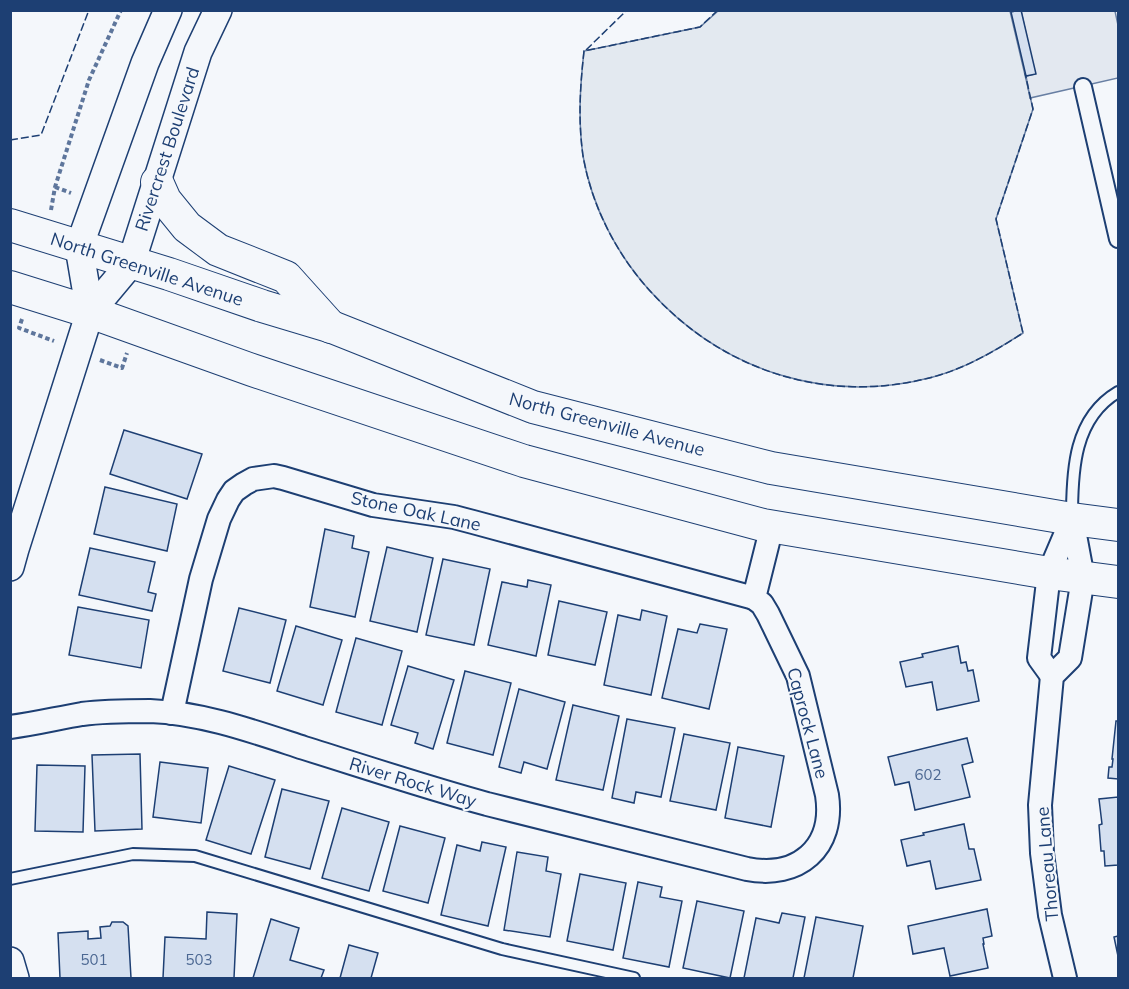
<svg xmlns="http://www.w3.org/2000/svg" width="1129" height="989" viewBox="0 0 1129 989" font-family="Mulish,sans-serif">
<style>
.green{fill:#e3e9f0;stroke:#687fa3;stroke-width:1.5}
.parking{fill:#e3e8f0;stroke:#687fa3;stroke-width:1.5}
.building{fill:#d5e0f0;stroke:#1d3f73;stroke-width:1.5}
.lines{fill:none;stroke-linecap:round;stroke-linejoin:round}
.service-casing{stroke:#1d3f73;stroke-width:14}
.pedestrian-casing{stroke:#1d3f73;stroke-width:20}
.minor-casing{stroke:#1d3f73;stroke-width:26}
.tertiary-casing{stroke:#1d3f73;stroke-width:30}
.secondary-casing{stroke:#1d3f73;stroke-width:34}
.path{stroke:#5e769c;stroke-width:4;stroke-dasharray:4.5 3;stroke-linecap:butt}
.service{stroke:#f4f7fb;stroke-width:10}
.pedestrian{stroke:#f4f7fb;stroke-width:16}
.minor{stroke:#f4f7fb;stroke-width:22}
.tertiary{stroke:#f4f7fb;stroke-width:27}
.secondary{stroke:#f4f7fb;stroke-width:32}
.fence{stroke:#1d3f73;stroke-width:1.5;stroke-dasharray:8 3;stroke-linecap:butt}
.labels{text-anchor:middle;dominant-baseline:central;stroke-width:4.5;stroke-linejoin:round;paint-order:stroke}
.number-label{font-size:15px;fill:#4b6792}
.street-label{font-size:18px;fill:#1d3f73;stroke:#f4f7fb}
</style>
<rect width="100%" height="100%" fill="#f4f7fb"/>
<path class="green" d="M718,11H1010L1033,109L996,219L1023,333C995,351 966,368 933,377C829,405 724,372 651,292C617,255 592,207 583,156C578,120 580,87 584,51L700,27Z"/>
<path class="parking" d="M1021,11H1115L1118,25V78L1030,98L1026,76L1035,74Z"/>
<g class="building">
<path d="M1021,10L1036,74L1026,76L1011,12Z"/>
<path d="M124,430L202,454L187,499L110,474Z"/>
<path d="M105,487L177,504L167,551L94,534Z"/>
<path d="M325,529L354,536L352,548L369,552L355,617L310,607Z"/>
<path d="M387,547L433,558L417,632L370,621Z"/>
<path d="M90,548L155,562L148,592L156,594L152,611L79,595Z"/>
<path d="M443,559L490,569L474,645L426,635Z"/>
<path d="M528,580L551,585L536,656L488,645L502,582L527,587Z"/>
<path d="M559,601L607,612L595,665L548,655Z"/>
<path d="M78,607L149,620L141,668L69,655Z"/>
<path d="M239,608L286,620L270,683L223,671Z"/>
<path d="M642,610L667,616L651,695L604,685L618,615L640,620Z"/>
<path d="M700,624L727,629L709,709L662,698L678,629L697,633Z"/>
<path d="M296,626L342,640L323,705L277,691Z"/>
<path d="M356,638L402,651L382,725L336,712Z"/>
<path d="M958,646L961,663L966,662L968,671L973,670L979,701L937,710L932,682L906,687L900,662L923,657L922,654Z"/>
<path d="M408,666L454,680L433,749L415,743L418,733L391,725Z"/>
<path d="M465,671L511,683L493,755L447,743Z"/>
<path d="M519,689L565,702L547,769L524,762L521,773L499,767Z"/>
<path d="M573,705L619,716L603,790L556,780Z"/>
<path d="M627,719L675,728L661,797L636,792L634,803L612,798Z"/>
<path d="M1116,721H1118V779L1108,778L1109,767H1112L1113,759H1112Z"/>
<path d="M684,734L730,743L716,810L670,801Z"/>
<path d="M967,738L973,762L962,765L970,797L915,810L909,782L895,785L888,757Z"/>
<path d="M738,747L784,756L771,827L725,818Z"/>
<path d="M140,754L142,829L95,831L92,755Z"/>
<path d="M160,762L208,768L201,823L153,817Z"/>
<path d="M37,765L85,766L83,832L35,831Z"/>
<path d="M229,766L275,780L251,854L206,840Z"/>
<path d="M282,789L329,801L310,869L265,857Z"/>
<path d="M1118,797V865L1105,866L1104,851H1101L1099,825L1102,824L1099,799Z"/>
<path d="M342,808L389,822L369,891L322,878Z"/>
<path d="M964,824L969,849H974L981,880L936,889L930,861L907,866L901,840L924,835L923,833Z"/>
<path d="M400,826L445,838L428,903L383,891Z"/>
<path d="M482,842L506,847L488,926L441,915L457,845L480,851Z"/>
<path d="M517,852L548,857L546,871L561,874L550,937L504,930Z"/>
<path d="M580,874L626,883L613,950L567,941Z"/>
<path d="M638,882L662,887L660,897L682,901L669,967L623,958Z"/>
<path d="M697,901L744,911L730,978L683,968Z"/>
<path d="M987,909L992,936L983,938L984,944H983L988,968L950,976L944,948L913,954L908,926Z"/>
<path d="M207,912L237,914L234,978H163L165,937L206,939Z"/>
<path d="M782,913L805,917L793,978H744L756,918L779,923Z"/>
<path d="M816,917L863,926L853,978H804Z"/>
<path d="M271,919L299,928L290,960L324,970L321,978H253Z"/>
<path d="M112,922H123L128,926L131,978H60L58,933L88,931V939L101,938L100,927L110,926Z"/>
<path d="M1118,936V956L1114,937Z"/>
<path d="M349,945L378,953L371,978H340Z"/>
</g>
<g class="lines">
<g class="service-casing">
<g id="service">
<path d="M1072,517C1072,470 1074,418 1118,392"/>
<path d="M10,879L133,854L195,856L502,949L634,978"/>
</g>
</g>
<g class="pedestrian-casing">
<path id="pedestrian" d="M1083,87L1118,239"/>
</g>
<g class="minor-casing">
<g id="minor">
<path d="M1052,676L1039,658L1049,573L1072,519"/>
<path d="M172,713L201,579L219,519L228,500L234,491L244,484L253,479L274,476L283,478L373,505L454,517L473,522L754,598"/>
<path d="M10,727C35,724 58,718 82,714C104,711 128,711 150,711C203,713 255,732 304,748C365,767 425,787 487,804L747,869C798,879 835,848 827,795L798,676L768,614L762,604L754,598L772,526"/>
<path d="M1065,978L1050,915L1042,853L1040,805L1052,676L1070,658L1083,578L1072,519"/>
</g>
</g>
<g class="tertiary-casing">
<g id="tertiary">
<path d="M90,312L79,247L145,63L168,10"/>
<path d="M10,567L15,549L90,312L131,263L198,52L218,10"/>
<path d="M10,961L15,978"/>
</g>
</g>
<g class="secondary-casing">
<g id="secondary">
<path d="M157,182L165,200L187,227L218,250L286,277L331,327"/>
<path d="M10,225L169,274L262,306L332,327L533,407L771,468L1072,519L1118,525"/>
<path d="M10,287L90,312L252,370L524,461L763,525L1049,573L1118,582"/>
</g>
</g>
<g class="path">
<path d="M55,187L71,193"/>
<path d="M51,210L55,187L89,80L121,10"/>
<path d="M22,319L19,328L54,341"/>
<path d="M100,360L122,368L127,353"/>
</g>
<use href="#service" class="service"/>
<use href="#pedestrian" class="pedestrian"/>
<use href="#minor" class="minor"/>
<use href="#tertiary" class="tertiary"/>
<use href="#secondary" class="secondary"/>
<g class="fence">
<path d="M718,10L700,27L584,51C580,87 578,120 583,156C592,207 617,255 651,292C724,372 828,405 933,377C966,368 995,351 1023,333L996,219L1033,109L1025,73"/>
<path d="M586,50L627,10"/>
<path d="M10,140L41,135L89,10"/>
</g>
</g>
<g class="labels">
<g class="number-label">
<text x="928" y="774">602</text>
<text x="94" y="959">501</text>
<text x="199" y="959">503</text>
</g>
<g class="street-label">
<text transform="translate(167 149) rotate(-72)">Rivercrest Boulevard</text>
<text transform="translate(147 269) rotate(18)">North Greenville Avenue</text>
<text transform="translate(607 424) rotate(15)">North Greenville Avenue</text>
<text transform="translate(416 511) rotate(12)">Stone Oak Lane</text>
<text transform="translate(808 723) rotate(75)">Caprock Lane</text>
<text transform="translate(413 782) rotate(17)">River Rock Way</text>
<text transform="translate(1047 864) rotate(-95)">Thoreau Lane</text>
</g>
</g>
<rect width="1129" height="989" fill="none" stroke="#1d3f73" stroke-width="24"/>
</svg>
